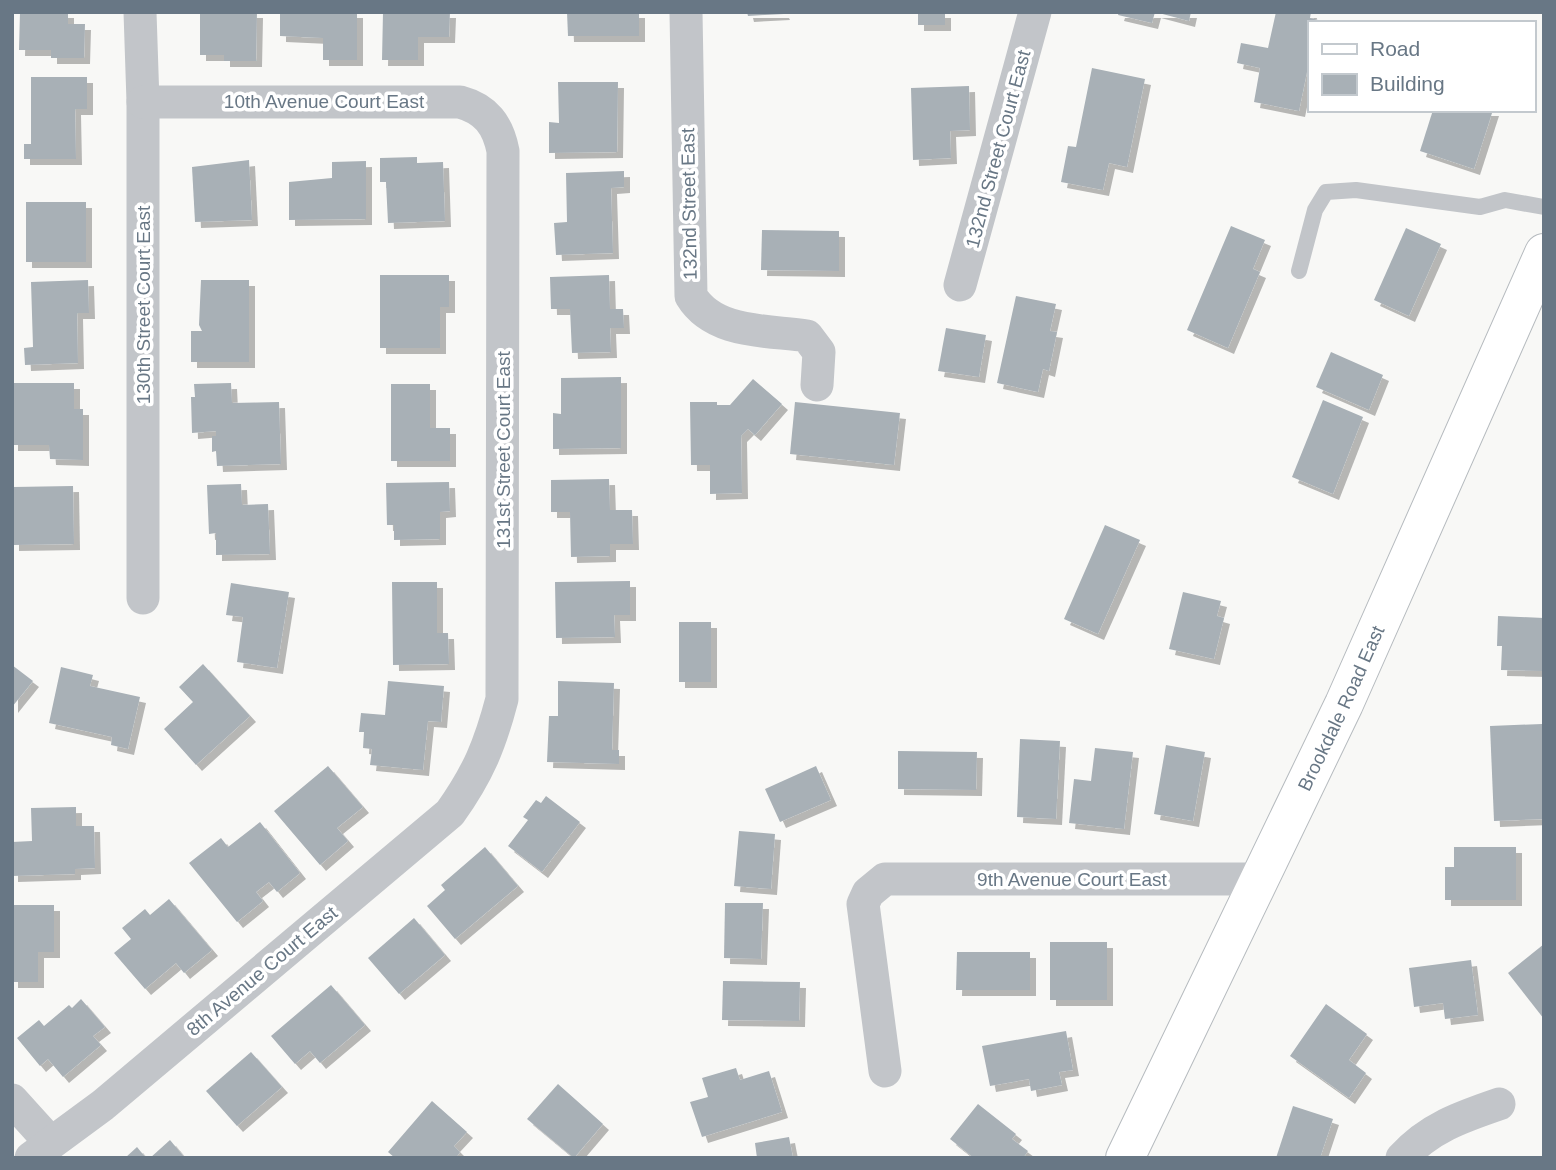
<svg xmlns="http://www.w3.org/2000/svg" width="1556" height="1170" viewBox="0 0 1556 1170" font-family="Helvetica,sans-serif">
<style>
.building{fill:#a8b0b6;filter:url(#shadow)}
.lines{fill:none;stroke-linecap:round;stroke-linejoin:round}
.secondary-casing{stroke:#b6bbbf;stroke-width:40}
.lane{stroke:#c2c5c9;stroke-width:16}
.street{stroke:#c2c5c9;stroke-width:33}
.secondary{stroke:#fff;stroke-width:38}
.labels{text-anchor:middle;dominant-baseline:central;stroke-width:7;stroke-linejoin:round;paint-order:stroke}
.street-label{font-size:19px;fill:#687785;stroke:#fff}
</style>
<defs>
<filter id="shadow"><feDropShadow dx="6" dy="6" stdDeviation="0" flood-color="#0004"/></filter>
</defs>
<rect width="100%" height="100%" fill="#f8f8f6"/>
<g class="building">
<path d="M20,12H68V24H85L84,58H51V50H19Z"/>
<path d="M200,12H257L256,61H224V55H200Z"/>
<path d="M280,12H357V60H323V38L280,36Z"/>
<path d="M383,12H450L449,37H418V60H382Z"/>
<path d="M567,12H639V36H568Z"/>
<path d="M747,12H783L784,14L748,16Z"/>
<rect x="918" y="12" width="27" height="13"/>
<path d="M1119,12H1155L1152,23L1118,15Z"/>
<path d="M1155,12H1191L1189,21Z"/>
<path d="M1276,12H1311L1310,18L1318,20L1317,23H1309V62L1299,111L1254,102L1260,68L1237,63L1241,43L1268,48Z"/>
<path d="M1092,68L1145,79L1127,167L1109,163L1103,190L1061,182L1068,146L1076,147Z"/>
<path d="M31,77H87V109H75L76,159H24V144H31Z"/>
<path d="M558,82H618L617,152L549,153V122L559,123Z"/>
<path d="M969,86L970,130L950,131L951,158L913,160L911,88Z"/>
<path d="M1433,110H1493L1474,169L1420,151Z"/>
<path d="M417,157V163L443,162L445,221L388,223L386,182H380V158Z"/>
<path d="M249,160L252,220L195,222L192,167Z"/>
<path d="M366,161V219L289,220V182L332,178V162Z"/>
<path d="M624,171V187L611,188L613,253L556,255L554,223L567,222L566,173Z"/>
<rect x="26" y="202" width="60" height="60"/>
<path d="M1231,226L1265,240L1253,269L1260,272L1228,348L1187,330Z"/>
<path d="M1406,228L1441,244L1409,316L1374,300Z"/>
<path d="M762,230L839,231V271L761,270Z"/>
<path d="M380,275H449V307H440V348H380Z"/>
<path d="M609,275L610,309H623L624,328H610L611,352L572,353L570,309H551L550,277Z"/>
<path d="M88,280L89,313H77L78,363L25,365L24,348L33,347L31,282Z"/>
<path d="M201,280H249V362H191V331H202L199,325Z"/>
<path d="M1016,296L1056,304L1050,331L1057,332L1049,371L1043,369L1038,392L997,383Z"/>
<path d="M946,328L986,335L979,377L938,371Z"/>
<path d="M1331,352L1383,375L1369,410L1316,387Z"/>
<path d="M621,377V448L553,449V413L561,414V378Z"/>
<path d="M753,379L782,404L755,435L748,429L741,436L742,493L710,494V465H691L690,402H717V405H730Z"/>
<path d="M12,383H74V409H83V460L50,459L49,445H12Z"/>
<path d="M231,383L232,403L279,402L281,464L217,466L216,451L212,452V436H216V431L192,433L191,397H195L194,384Z"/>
<path d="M391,384H430V428H450V461H391Z"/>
<path d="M1323,400L1363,417L1333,494L1292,477Z"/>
<path d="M795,402L900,413L894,465L790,454Z"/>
<path d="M609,479L610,510H632L633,544H610V556L571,557L570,512H551V480Z"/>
<path d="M449,482L450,511L440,512V539L394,540V525H387L386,483Z"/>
<path d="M241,484L242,505L268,504L270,554L216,555V533L209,534L207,485Z"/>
<path d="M73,486L74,544L13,545V487Z"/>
<path d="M1105,525L1140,540L1098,634L1064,619Z"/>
<path d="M630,581V615H614L615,637L556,638L555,582Z"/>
<path d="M392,582H437V633H448L449,664L393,665Z"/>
<path d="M231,583L289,592L277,668L237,662L243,617L226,615Z"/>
<path d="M1183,592L1221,601L1217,616L1224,618L1214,659L1169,649Z"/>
<path d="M1498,616L1544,618L1543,671L1501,670L1502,646H1497Z"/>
<rect x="679" y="622" width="32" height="60"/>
<path d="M203,664L250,716L196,765L164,729L193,702L179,687Z"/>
<path d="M12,665L33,681L12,707Z"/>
<path d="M61,667L93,675L90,686L140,697L128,749L111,745L112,737L49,723Z"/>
<path d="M388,681L444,686L441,722L428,721L423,770L370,765L372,749L363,748L364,732H359L361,713L385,715Z"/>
<path d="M558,681L614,683L612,750H619V764L547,762L549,716H558Z"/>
<path d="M1542,724L1544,819L1494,821L1490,726Z"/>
<path d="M1020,739L1060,741L1056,819L1017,817Z"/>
<path d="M1166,745L1205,752L1193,821L1154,814Z"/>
<path d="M1095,748L1133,752L1124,829L1069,823L1074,779L1091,781Z"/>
<path d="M898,751L977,752L976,790L898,789Z"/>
<path d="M328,766L363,807L337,828L348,841L320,865L274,811Z"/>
<path d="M816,766L831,800L780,822L765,789Z"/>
<path d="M546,796L580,822L542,872L508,846L528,820L523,817L536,800L541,803Z"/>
<path d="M76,807V826H94L95,868L75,869V874L12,876V842L32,841L31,808Z"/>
<path d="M260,822L300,873L277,892L269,882L256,892L263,901L237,922L189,863L221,838L228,847Z"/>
<path d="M739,831L775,834L771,889L734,886Z"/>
<path d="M485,847L518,886L455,939L427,906L445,890L441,885Z"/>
<path d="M1454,847H1516V900H1445V867H1454Z"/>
<path d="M169,899L212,950L184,973L176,963L145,989L114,953L131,939L122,928L145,909L150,915Z"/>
<path d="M725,903H763L761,959L724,958Z"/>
<path d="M12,905H54V952H38V982H12Z"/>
<path d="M414,918L445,955L399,994L368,958Z"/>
<rect x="1050" y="942" width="57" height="58"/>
<path d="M1544,944V1019L1508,973Z"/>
<path d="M957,952H1030V990H956Z"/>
<path d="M1471,960L1478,1015L1445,1019L1443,1003L1414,1007L1409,968Z"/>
<path d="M723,981L800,982L799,1021L722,1020Z"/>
<path d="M331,985L365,1025L320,1063L310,1051L295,1064L271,1036Z"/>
<path d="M81,999L105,1027L93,1036L101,1045L63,1077L48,1059L40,1066L17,1038L39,1020L44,1026L69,1005L72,1008Z"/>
<path d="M1326,1004L1367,1034L1349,1060L1366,1073L1349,1098L1290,1056Z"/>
<path d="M1066,1031L1073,1070L1059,1072L1062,1085L1031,1091L1029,1079L990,1086L982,1046Z"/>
<path d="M251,1052L282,1087L237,1126L206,1091Z"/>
<path d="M736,1068L740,1080L769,1071L782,1112L702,1137L690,1102L708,1097L702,1078Z"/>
<path d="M558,1084L603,1124L574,1158L527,1119Z"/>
<path d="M432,1101L467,1132L454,1146L460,1152L456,1158H395L388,1152Z"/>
<path d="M978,1104L1016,1134L1012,1139L1028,1151L1023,1158H974L950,1139Z"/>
<path d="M1293,1106L1333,1119L1320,1158H1276Z"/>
<path d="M789,1137L793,1158H757L755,1143Z"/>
<path d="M170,1140L185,1158H150Z"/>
<path d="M137,1147L146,1158H125Z"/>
</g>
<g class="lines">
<g class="secondary-casing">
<g id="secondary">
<path id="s1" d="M1125,1158L1344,704L1544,253"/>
</g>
</g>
<path class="lane" d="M1299,271L1315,210L1326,192L1356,190L1480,207L1505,200L1544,207"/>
<g class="street">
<path d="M140,12L143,102V598"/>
<path d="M686,12L691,296C714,334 767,330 807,336L819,352L817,385"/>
<path d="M960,285L1035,12"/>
<path d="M885,1071L863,904L868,893L885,879H1259"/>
<path d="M12,1100L50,1142"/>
<path d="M31,1158L103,1105L450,813C478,774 490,745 502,699L503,151C498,125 486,109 460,102H143"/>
<path d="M1402,1158C1429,1128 1461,1117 1499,1104"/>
</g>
<use href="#secondary" class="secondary"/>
</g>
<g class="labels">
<g class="street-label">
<text x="324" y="101">10th Avenue Court East</text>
<text transform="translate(998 149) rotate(-75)">132nd Street Court East</text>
<text transform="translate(689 204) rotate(-91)">132nd Street East</text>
<text transform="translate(143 305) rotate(-90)">130th Street Court East</text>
<text transform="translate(503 450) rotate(-90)">131st Street Court East</text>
<text stroke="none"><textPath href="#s1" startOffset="499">Brookdale Road East</textPath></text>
<text x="1072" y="879">9th Avenue Court East</text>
<text transform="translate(262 971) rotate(-40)">8th Avenue Court East</text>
</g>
</g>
<rect width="1556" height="1170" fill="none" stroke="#687785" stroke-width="28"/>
<rect x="1308" y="21" width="228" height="91" fill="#ffffff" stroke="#c3c9ce" stroke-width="2"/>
<rect x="1322" y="44" width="35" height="10" fill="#ffffff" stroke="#c3c9ce" stroke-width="2"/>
<text x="1370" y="56" font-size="21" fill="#687785">Road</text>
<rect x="1322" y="74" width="35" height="21" fill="#a8b0b6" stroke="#c3c9ce" stroke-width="2"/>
<text x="1370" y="91" font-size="21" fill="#687785">Building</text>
</svg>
